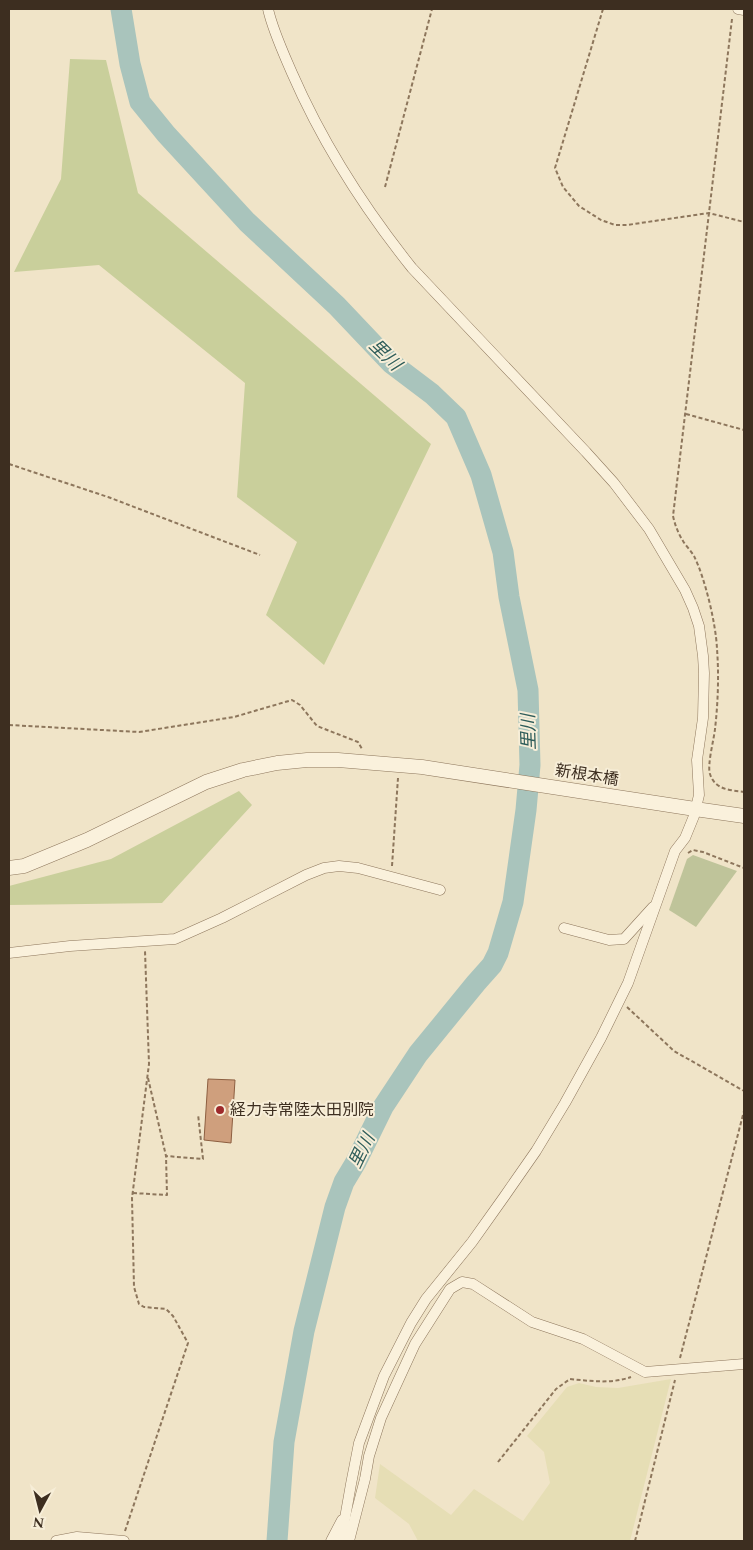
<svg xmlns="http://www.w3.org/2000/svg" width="753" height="1550" viewBox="0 0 753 1550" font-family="Spectral,'Noto Sans JP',serif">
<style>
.farmland{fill:#e6deb5}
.green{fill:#c9cf9b}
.cemetery{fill:#bfc49a}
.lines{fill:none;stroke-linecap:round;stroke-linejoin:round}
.river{stroke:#a9c4bc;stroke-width:21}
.building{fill:#cf9f7d;stroke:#8d5f41}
.minor-casing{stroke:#8d765c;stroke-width:11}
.tertiary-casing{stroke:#8d765c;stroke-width:15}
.path{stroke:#8d765c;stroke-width:2;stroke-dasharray:4 2.5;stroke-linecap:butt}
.minor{stroke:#faf1dc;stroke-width:10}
.tertiary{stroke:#faf1dc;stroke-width:14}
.poi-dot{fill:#9e2a2b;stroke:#f7eed8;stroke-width:2}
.labels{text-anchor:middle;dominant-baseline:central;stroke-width:4;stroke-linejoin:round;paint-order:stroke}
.street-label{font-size:16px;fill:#3d2e20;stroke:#f7eed8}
.poi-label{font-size:16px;fill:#3d2e20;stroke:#f7eed8;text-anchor:start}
.water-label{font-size:18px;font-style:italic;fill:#2f5d5a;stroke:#f7eed8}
</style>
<rect width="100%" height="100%" fill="#f0e4c8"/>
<path class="farmland" d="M671,1379L630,1541H418L409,1524L375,1498L380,1464L451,1515L474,1489L523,1521L550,1483L544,1452L527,1436L567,1387L579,1383L596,1387L618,1388Z"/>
<g class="green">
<path d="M70,59L106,60L138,193L431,444L324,665L266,615L297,542L237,497L245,383L99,265L14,272L61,179Z"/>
<path d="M239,791L252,805L162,903L9,905V886L111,859Z"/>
</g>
<path class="cemetery" d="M693,855L737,871L696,927L669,910L687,859Z"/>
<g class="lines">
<path class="river" d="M121,9L130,64L140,102L166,134L247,222L337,306L391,363L432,394L456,417L481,475L503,552L509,597L528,690L530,765L526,810L513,902L498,953L492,965L476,983L418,1054L383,1107L356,1162L344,1182L335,1207L304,1331L284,1442L277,1541"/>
</g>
<path class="building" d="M208,1079L235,1080L231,1143L204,1140Z"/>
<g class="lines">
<g class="minor-casing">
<g id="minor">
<path d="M268,9C273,31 283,52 292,73C323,144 364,208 412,268L586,452L614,483L649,529L685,590L693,608L699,626L703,656L704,673L703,718L697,760L699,795L694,816L685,838L675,851L628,983L601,1038L565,1103L536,1151L504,1197L472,1242L426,1299L411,1323L384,1376L359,1443L351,1484L341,1541"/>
<path d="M738,9L744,10"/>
<path d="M564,928L609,940L624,939L653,907"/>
<path d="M9,953L70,946L175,939L222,918L306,875L324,868L339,866L358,868L440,890"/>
<path d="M56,1541L77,1537L124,1541"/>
<path d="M331,1541L342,1520"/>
<path d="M349,1541L365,1479L369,1456L381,1418L415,1344L450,1289L462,1282L473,1284L532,1322L583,1339L645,1372L744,1364"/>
</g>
</g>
<g class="tertiary-casing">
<path id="tertiary" d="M9,868L24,866L87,840L206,782L243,770L277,763L307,760H338L422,767L695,809L744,816"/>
</g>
<g class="path">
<path d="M603,9L555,168L563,187L579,206L601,220L615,225H627L709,213L744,222"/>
<path d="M732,19L673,516C675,525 678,533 683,541C686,546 691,551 694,556C705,578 716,624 717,649C719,675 718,703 715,729C714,739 707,765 710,774C715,790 730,790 744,792"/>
<path d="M385,187L432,9"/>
<path d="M686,414L744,430"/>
<path d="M9,464L108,497L260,555"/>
<path d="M9,725L139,732L234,717L292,700L300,705L317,726L358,742L362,749"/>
<path d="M688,853L693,850L703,852L744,868"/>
<path d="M392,866L398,778"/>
<path d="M627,1007L674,1051L744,1091"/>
<path d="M148,1078L166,1156L203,1159L198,1114"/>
<path d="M133,1193L167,1195L166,1156"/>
<path d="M680,1358L744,1111"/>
<path d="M498,1462L556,1389L570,1379C591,1381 611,1384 631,1377"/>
<path d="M125,1531L188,1343L173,1316L166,1309L144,1307L139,1304L134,1287L132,1198L149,1064L145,951"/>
<path d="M635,1541L675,1380"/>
</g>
<use href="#minor" class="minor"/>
<use href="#tertiary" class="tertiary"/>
</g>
<circle class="poi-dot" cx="220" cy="1110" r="5"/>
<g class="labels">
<g class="street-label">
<text transform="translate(587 775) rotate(9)">新根本橋</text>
</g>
<g class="poi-label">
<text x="230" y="1110">経力寺常陸太田別院</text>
</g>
<g class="water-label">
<text transform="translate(385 355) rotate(44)">里川</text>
<text transform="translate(529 732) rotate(-92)">里川</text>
<text transform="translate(362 1151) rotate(-64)">里川</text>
</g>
</g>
<rect width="753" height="1550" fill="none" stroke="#3d2e20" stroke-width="20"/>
<g transform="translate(40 1510) rotate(187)" stroke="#f7eed8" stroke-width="4" paint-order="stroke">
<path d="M0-4L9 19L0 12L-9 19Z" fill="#3d2e20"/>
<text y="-8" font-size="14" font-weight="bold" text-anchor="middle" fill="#3d2e20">N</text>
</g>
</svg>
